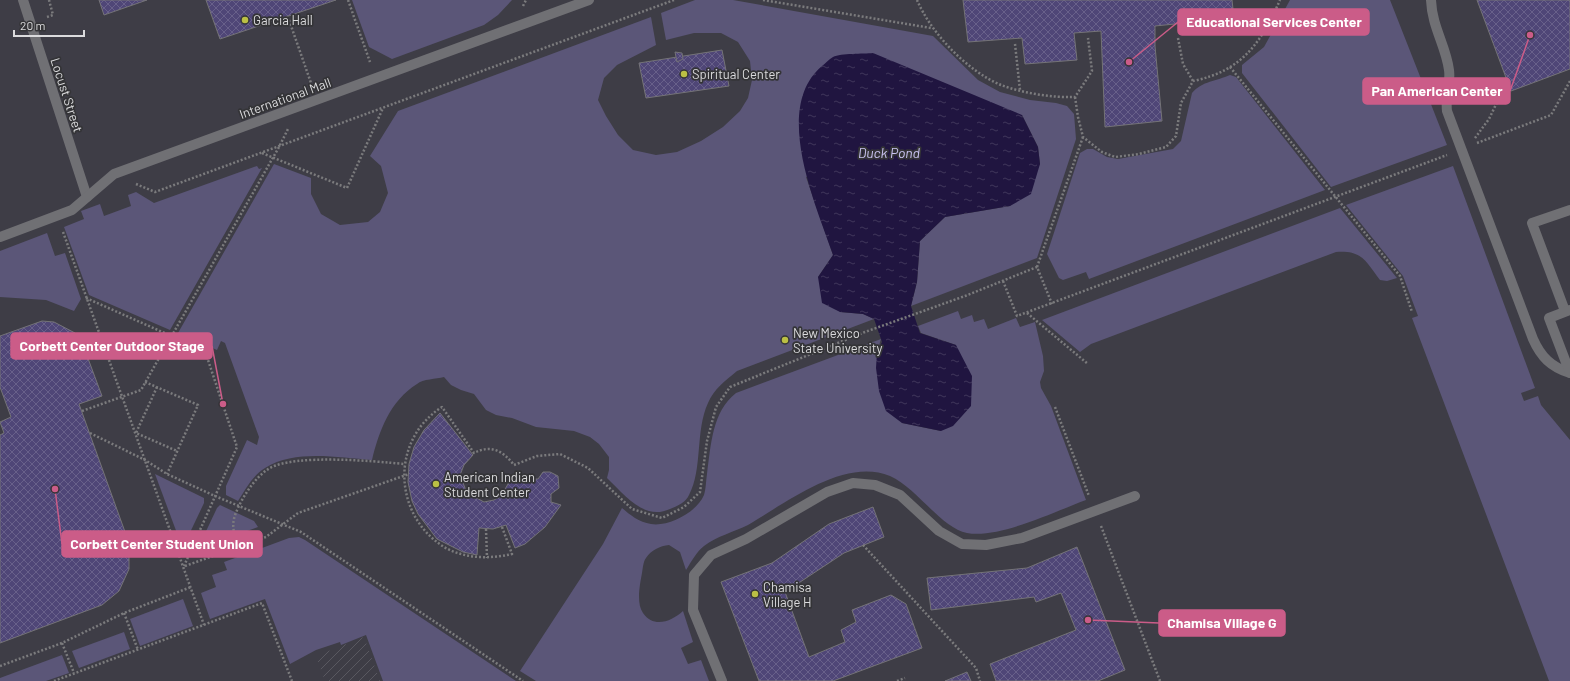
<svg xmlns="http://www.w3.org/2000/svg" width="1570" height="681" viewBox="0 0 1570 681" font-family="Barlow,sans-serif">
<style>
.built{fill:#3e3d46}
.industrial{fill:url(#industrial-furrows)}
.grass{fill:#5b5678}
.water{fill:url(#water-ripples)}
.building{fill:url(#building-cross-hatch);stroke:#747377}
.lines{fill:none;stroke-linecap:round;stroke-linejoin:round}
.path{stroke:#7b7b7d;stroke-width:2.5;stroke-dasharray:2 2;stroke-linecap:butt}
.minor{stroke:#707074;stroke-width:10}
.poi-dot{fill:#bbc044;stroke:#343437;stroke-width:1.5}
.labels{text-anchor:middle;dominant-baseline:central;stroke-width:3.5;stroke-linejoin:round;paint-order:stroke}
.poi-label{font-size:13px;fill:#dbdbdd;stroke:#343437;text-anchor:start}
.street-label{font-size:13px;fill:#dbdbdd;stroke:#343437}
.water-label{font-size:14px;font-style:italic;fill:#cac3f2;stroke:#343437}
.leader{fill:none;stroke:#cb5c88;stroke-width:1.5}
.callout-dot{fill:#cb5c88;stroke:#343437;stroke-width:1.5}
.callout{fill:#cb5c88;stroke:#cb5c88;stroke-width:1.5}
.callout-label{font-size:14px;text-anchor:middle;font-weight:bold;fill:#fff}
</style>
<defs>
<pattern id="industrial-furrows" width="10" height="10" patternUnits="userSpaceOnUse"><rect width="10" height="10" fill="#3e3d46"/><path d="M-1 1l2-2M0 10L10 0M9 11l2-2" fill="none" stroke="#595860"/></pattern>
<pattern id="water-ripples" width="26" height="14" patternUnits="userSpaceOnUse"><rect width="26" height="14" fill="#201540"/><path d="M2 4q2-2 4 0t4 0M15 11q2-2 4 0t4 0" fill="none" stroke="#40365b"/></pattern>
<pattern id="building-cross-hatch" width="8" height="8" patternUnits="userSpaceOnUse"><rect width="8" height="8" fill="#4f4677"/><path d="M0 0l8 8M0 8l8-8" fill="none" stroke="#68608a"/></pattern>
</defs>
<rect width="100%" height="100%" fill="#343437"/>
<rect class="built" x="0" y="0" width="1570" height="681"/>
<path class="industrial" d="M364,637L380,681H325L316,656Z"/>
<g class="grass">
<path d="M352,0H512L498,15L484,25L392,59L369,47Z"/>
<path d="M695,0H733L933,36L978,80L1000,92L1030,100L1056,103L1067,106L1074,114L1076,139L1037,258L911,306L917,282L920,241L945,217L1010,206L1040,164L1038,147L1022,115L806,177L833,255L818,277L840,312L863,314L874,319L737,371C725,381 714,389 708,403C695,431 703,469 689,495C686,502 678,506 670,509C644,521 625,495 607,478L609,470V457L599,444L590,437L574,431L536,427L512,418L496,415L486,410L474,394L461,390L451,385L444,377C436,379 423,379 417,384C390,401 379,431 372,460C338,458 296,449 265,468C253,475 245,490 238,501L226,495V486L247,440L257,445L259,437L225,343L221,341L217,350L178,333L274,164L311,178V194L321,214L340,225L368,222L380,212L388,193L381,166L370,156L398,111L651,17L656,45L617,65L604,78L598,100L606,116L618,135L633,150L656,155L677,152L701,141L723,127L740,111L748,98L752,80L750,61L738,42L721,33H694L666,40L661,13Z"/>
<path d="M1290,0H1390L1447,145L1331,187L1242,73V65L1264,47Z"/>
<path d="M1230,75L1236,77L1325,190L1089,279L1086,272L1063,280L1059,278L1047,254L1048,251L1080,153L1087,149H1093L1107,157L1118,159L1173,149L1181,141L1192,93C1202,81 1217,81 1230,75Z"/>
<path d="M257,166L259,169L262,168L170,330L89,295L64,227L84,219L81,211L100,204L104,216L131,206L128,195L136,192L154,203Z"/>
<path d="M1453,166L1535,388L1521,393L1524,401L1538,396L1541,405L1570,440V681H1549L1412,318L1418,316L1403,276L1346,205Z"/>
<path d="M1340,208L1397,278L1387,281L1380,280C1366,262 1363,250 1336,252L1091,344L1080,352L1042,320Z"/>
<path d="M47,233L55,256L65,253L81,299L74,311L46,300L0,297V251Z"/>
<path d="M958,311L961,319L972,315L974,322L984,319L988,329L1016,318L1020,327L1035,322L1043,356L1044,371L1040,382L1041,388L1051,406L1086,500C1056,511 999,539 967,533C941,528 917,488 890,476C844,457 786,503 748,525C734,532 717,536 704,546C697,551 691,562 686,570L680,552L669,545C660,546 651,550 646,558C643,562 643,568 642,573C640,584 636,603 643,613C654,629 672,621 683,611L693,642L681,648L688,664L701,660L709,681H536L520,671L603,544L622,508C630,515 639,522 651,524C669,527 697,512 704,495C706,489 706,480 707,474C711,445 712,412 736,393L881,339L877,352L902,423L941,431L956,345L921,333L918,326Z"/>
<path d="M155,474L204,498V503L185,543L181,544Z"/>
<path d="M220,505L254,521L258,527L200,548V544L217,508Z"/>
<path d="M299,537L305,540L516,681H383L366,635L341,645L340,642L316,650L290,664L265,599L210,619L201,593L216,587L212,575L227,570L224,562L289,538Z"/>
<path d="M183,599L193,626L140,646L130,619Z"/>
<path d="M124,632L130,649L79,668L72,651Z"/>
<path d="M62,655L69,673L46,681H0V678Z"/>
</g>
<path class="water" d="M873,53L1022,115L1038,147L1040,164L1031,194L1010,206L945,217L920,241L917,282L911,306L920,333L956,345L972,376L971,406L953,426L941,431L902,423L886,411L879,391L876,368L877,352L882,342L874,319L863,314L840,312L822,303L818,277L833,255C816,205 772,108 822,66C825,64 829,59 833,57C841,53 863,54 873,53Z"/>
<g class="building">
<path d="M99,0H147L104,15Z"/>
<path d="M206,0H336L220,39Z"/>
<path d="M963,0H1232L1234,18L1155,26V46L1162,121L1105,127L1101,31L1074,33L1077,60L1025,64L1022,38L968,42Z"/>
<path d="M1477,0H1570V69L1511,91Z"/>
<path d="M722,50L729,86L646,98L639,63Z"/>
<path d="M675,52L682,53L683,59L677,62Z"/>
<path d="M42,321L54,322L75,333L83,345L102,396L79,404L129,543V569L119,591L102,605L0,643V435L4,433L0,422L11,417L0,387V336Z"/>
<path d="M440,413L473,455L464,465L460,475L465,488L473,496L484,502L494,500L501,496L511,479H538L543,472H550L558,476L559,488L551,494V502L561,505L545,527L525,544L515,548L506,525L493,529L479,528L477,555L463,552L437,539L418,514L412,501L408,482L409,464L414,447L424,430Z"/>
<path d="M873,507L884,537L844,553L785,592L809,657L845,642L841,630L856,622L852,610L891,595L906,604L922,648L833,681H759L721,582L772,563L829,524Z"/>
<path d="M1077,547L1125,670L1098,681H996L990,664L1076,630L1061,593L1036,602L1034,597L931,610L927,578L1027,568Z"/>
<path d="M967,672L971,681H945Z"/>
</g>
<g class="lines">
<g class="path">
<path d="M348,0L370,62"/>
<path d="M763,0L931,28"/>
<path d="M917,0C931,33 967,71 1001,85C1022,93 1053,98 1075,97L1092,71L1088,38"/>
<path d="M523,6L526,0"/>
<path d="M47,17L53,15L49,0"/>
<path d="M289,20L311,83"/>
<path d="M1178,38L1183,64L1193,81"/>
<path d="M1015,44L1020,90"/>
<path d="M1230,67L1400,276L1412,312"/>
<path d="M1075,97L1078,117L1083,137L1102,152L1115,157L1139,154L1166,147L1176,136L1181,103L1193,81C1242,71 1261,43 1280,0"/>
<path d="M1475,138L1489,119L1502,92"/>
<path d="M1477,143L1551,115L1570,81"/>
<path d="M262,153L347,188L383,108"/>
<path d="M136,184L155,192L674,0"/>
<path d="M63,232L204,625"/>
<path d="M1037,267L1083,137"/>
<path d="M1003,281L1017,316L1447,155"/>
<path d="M86,298L205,351L237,447L184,566"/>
<path d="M1027,313L1088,364"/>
<path d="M145,382L198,405L167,474"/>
<path d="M157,387L136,433L177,451"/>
<path d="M1055,407L1089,496"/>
<path d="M82,411L141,390L279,147L288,129"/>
<path d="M90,433L145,460L167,474L215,496L301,532L523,681"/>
<path d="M1101,526L1160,681"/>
<path d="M502,527L512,554C490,559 465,559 444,547C393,515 390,440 442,407L474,453C491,444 503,451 514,465L537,456L560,454L588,468L632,509L662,518L684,507L700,492L707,441L716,407L730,387L865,332L965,296L1037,267L1052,304"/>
<path d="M486,529L487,558"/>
<path d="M863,545L976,668L980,681"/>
<path d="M239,546C230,526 232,519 242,500C249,488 258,475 270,468C296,454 373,461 404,464"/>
<path d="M185,566L266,537L298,513L409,474"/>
<path d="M124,613L138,650"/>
<path d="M62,643L74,673"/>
<path d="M0,666L62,643L124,613L191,587"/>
<path d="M54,681L262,603L292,681"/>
<path d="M897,681L905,678"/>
</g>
<g class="minor">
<path d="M23,0L87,197"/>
<path d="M1431,0C1432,27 1446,46 1449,70C1451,84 1445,96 1447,111L1533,339C1541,357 1551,367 1570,373"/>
<path d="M0,237L72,210L114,174L589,0"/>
<path d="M1565,311L1532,223L1570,210"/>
<path d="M1570,373L1549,318L1570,310"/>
<path d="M722,681L693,610L694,575L711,555L746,539L827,492L853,483L875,485L900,495L939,531L962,544L986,545L1022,538L1135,496"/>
</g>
</g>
<g class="poi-dot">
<circle cx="245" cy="20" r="4"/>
<circle cx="684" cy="74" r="4"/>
<circle cx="785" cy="340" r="4"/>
<circle cx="436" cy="484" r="4"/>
<circle cx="755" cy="594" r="4"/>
</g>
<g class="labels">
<g class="poi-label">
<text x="253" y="20">Garcia Hall</text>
<text x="692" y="74">Spiritual Center</text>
<text x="793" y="333">New Mexico<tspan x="793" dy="15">State University</tspan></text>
<text x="444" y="477">American Indian<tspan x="444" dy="15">Student Center</tspan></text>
<text x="763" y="587">Chamisa<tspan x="763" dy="15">Village H</tspan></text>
</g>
<g class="street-label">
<text transform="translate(67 95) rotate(72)">Locust Street</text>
<text transform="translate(285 98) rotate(-20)">International Mall</text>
</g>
<g class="water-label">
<text x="889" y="152">Duck Pond</text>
</g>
</g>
<path class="leader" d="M1129 62L1178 22M1530 35L1510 91M223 404L212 346M55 489L62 544M1088 620L1159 623"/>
<g class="callout-dot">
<circle cx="1129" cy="62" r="4"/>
<circle cx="1530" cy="35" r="4"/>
<circle cx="223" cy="404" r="4"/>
<circle cx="55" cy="489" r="4"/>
<circle cx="1088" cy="620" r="4"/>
</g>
<g class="callout">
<rect x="1178" y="9" width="191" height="26" rx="4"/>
<rect x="1363" y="78" width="147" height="26" rx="4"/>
<rect x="11" y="333" width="201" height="26" rx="4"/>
<rect x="62" y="531" width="200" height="26" rx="4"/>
<rect x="1159" y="610" width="126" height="26" rx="4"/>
</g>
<g class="callout-label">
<text x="1274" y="27">Educational Services Center</text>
<text x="1437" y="96">Pan American Center</text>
<text x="112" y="351">Corbett Center Outdoor Stage</text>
<text x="162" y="549">Corbett Center Student Union</text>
<text x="1222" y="628">Chamisa Village G</text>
</g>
<path d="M14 30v6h70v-6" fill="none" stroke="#dbdbdd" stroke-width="2"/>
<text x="20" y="30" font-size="12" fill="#dbdbdd" stroke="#343437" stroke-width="3" paint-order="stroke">20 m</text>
</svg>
